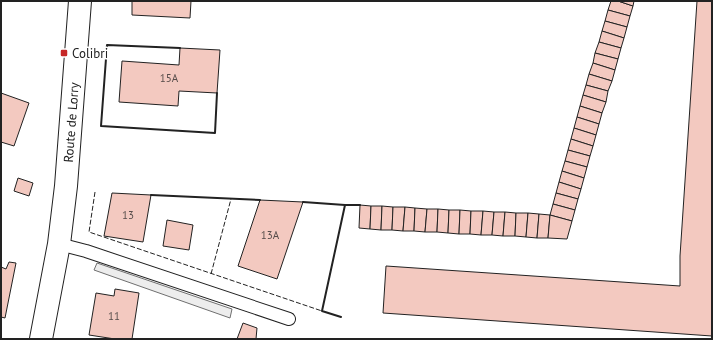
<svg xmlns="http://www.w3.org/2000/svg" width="713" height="340" viewBox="0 0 713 340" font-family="'PT Sans',sans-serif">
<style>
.parking{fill:#ededed;stroke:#6f6f6f}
.building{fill:#f3c9c0;stroke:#222}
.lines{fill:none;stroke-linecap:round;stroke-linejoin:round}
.service-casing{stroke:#222;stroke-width:14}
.primary-casing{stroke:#222;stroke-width:24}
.service{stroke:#fff;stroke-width:12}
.primary{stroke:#fff;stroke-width:22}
.fence{stroke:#222;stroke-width:1;stroke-dasharray:5 2;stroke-linecap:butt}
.wall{stroke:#222;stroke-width:2}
.poi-dot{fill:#c62828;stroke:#fff;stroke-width:1.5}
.labels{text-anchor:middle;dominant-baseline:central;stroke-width:3;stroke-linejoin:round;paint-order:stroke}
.number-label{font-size:11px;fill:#564c4a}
.poi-label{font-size:13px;fill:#222;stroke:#fff;text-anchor:start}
.street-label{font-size:13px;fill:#222;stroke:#fff}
</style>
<rect width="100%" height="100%" fill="#fff"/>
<path class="parking" d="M97,263L232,309L230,318L94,270Z"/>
<g class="building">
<path d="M132,1H191L190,18L132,15Z"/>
<path d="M611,1H618L633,6L630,16L608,10Z"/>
<path d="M618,1H634L633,6Z"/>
<path d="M697,1H712V336L383,313L386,266L680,286V256Z"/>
<path d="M608,10L630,16L627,27L605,21Z"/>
<path d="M605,21L627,27L624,38L602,31Z"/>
<path d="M602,31L624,38L621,48L599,42Z"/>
<path d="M599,42L621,48L618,59L595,53Z"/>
<path d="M180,48L220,50L217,93L179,91L178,106L119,102L122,61L179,65Z"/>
<path d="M595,53L618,59L615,70L593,63Z"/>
<path d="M593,63L615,70L612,81L589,74Z"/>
<path d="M589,74L612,81L608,91L586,85Z"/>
<path d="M586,85L608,91L606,102L583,95Z"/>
<path d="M1,93L29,103L14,146L1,142Z"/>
<path d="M583,95L606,102L602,113L580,106Z"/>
<path d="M580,106L602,113L599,124L577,117Z"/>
<path d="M577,117L599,124L596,135L574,128Z"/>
<path d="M574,128L596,135L593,146L571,139Z"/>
<path d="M571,139L593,146L590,156L568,150Z"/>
<path d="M568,150L590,156L587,167L565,161Z"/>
<path d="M565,161L587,167L584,178L562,171Z"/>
<path d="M562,171L584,178L581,189L559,182Z"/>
<path d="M18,178L33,183L29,196L14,191Z"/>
<path d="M559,182L581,189L578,199L556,193Z"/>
<path d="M112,193L151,195L143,242L104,236Z"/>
<path d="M556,193L578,199L575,210L553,204Z"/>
<path d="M260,200L303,202L277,279L238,266Z"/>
<path d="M553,204L575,210L572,221L550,215Z"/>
<path d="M360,205L371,206L370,229L359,228Z"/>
<path d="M371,206H382L381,230L370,229Z"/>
<path d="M382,206L393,207L392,230H381Z"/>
<path d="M393,207H405L403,231L392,230Z"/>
<path d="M405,207L415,208L414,231H403Z"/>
<path d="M415,208L427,209L425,232L414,231Z"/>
<path d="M427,209H438L437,232H425Z"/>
<path d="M438,209L449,210L448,233L437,232Z"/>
<path d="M449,210H460L459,234L448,233Z"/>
<path d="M460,210L471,211L470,234H459Z"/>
<path d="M471,211H483L481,235L470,234Z"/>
<path d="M483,211L494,212L492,235H481Z"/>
<path d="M494,212H505L503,236L492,235Z"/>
<path d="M505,212L516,213L515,236H503Z"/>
<path d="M516,213H528L526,237L515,236Z"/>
<path d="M528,213L539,214L537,238L526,237Z"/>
<path d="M539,214L550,215L548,238H537Z"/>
<path d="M550,215L572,221L567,239L548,238Z"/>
<path d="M167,220L193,225L189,250L163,246Z"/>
<path d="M9,262L16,263L5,318L1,317V267L6,269Z"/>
<path d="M115,289L139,293L132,339H115L89,335L96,293L114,296Z"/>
<path d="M243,323L257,328L256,339H237Z"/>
</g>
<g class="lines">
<g class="service-casing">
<path id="service" d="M59,244L86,251L289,319"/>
</g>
<g class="primary-casing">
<g id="primary">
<path id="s1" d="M41,339L59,244L66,186L80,1"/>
</g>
</g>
<use href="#service" class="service"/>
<use href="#primary" class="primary"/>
<g class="fence">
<path d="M95,192L89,232L322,311"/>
<path d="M211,274L231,199"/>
</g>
<g class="wall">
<path d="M180,48L107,45L101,126L215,133L217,93"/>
<path d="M151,195L260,200"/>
<path d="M303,202L345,205"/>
<path d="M341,317L322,311L345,205H360"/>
</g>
</g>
<rect class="poi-dot" x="60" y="49" width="8" height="8" rx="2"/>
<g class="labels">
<g class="number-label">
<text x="169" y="78">15A</text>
<text x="128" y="215">13</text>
<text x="270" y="235">13A</text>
<text x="114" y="316">11</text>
</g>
<g class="poi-label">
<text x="72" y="53">Colibri</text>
</g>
<g class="street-label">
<text stroke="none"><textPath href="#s1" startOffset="219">Route de Lorry</textPath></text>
</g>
</g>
<rect width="713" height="340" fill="none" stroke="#222222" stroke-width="4"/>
</svg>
